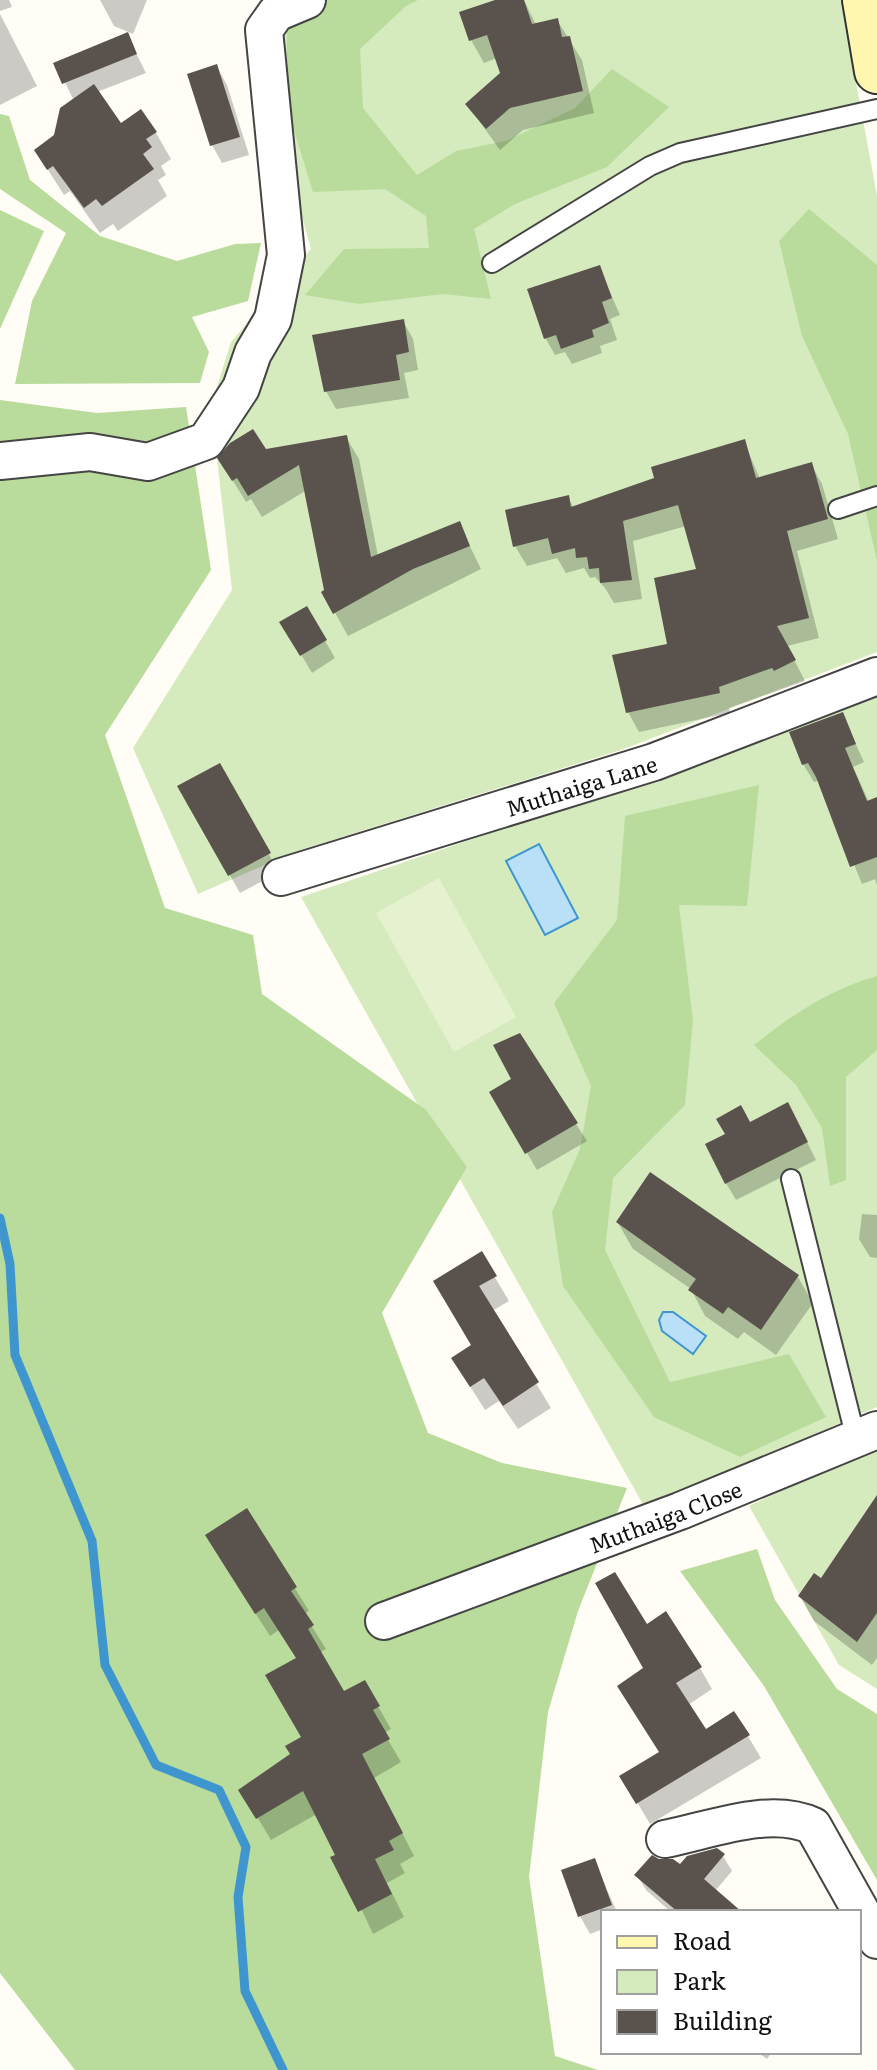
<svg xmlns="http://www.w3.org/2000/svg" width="877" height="2070" viewBox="0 0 877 2070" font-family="Literata,serif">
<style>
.green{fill:#d5ebbd}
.forest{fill:#b9dc9c}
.pitch{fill:#e6f2cf}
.water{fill:#b9e0f7;stroke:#3f96cf;stroke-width:2}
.shadow{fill:#0003}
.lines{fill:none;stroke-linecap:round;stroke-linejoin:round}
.stream{stroke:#3f96cf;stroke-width:9}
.building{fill:#5a524d}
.service-casing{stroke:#444;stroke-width:22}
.minor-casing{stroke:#444;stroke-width:40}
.secondary-casing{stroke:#333;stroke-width:48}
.service{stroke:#fff;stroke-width:18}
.minor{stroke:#fff;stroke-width:36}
.secondary{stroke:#fff6b0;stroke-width:44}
.labels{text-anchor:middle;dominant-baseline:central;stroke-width:8;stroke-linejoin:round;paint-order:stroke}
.street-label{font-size:22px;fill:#111;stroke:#fff}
</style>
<rect width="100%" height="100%" fill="#fffdf5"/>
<g class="green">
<path d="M304,0H841L877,196V652L621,750L297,851L198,894L133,748L232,590L211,406L231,342L311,249L247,20Z"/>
<path d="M877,695V1407L645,1508L301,897L660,776Z"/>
<path d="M877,1447V1689L839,1665L749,1506Z"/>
</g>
<g class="forest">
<path d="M294,0H418L406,6L360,49L363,108L417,175L456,151L506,141L575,108L612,69L669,107L607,167L515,204L474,229L491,299L443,294L359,304L305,295L344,249L429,248L426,216L385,189L313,192L286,104L287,32Z"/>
<path d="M0,114L9,116L30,180L100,236L177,261L235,244L261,243L248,301L192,317L209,352L200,383L15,384L32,301L66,233L0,189Z"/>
<path d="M809,209L877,265V561L848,434L802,336L779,241Z"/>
<path d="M0,210L44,231L0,329Z"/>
<path d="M0,400L97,413L186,407L211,570L105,735L165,908L253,935L262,994L426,1110L467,1167L382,1313L428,1433L502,1463L627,1488L578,1611L548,1712L529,1877L555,2056L598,2070H75L0,1973Z"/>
<path d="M759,785L747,906L679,905L693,1021L685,1105L613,1178L605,1250L670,1382L789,1354L826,1417L740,1457L654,1417L563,1286L552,1212L580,1149L591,1086L554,1003L617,920L625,816Z"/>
<path d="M877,976V1050L846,1077V1180L830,1186L822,1128L796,1085L754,1045C793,1014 829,990 877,976Z"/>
<path d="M757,1549L775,1600L837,1689L877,1714V1880L764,1686L680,1571Z"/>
</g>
<path class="pitch" d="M439,878L516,1017L454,1052L376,913Z"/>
<g class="water">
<path d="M539,844L578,918L545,935L506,861Z"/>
<path d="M663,1312H673L706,1336L693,1354L662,1331L659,1320Z"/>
</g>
<g class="shadow">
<path d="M0,0H9L12,7L0,11Z"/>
<path d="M100,0H147L133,34L114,26Z"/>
<path d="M502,0H524L536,25L557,20L582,60L594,113L523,130L500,150L467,104L502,74L497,58L484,63L471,40Z"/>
<path d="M0,14L37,86L0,105Z"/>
<path d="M127,35L146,73L97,92L121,125L140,112L156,133L171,159L161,166L166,175L158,180L167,196L118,231L113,224L100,233L70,191L64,195L36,151L56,137L74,101L56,64Z"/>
<path d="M217,67L227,85L249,155L222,163L212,145Z"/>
<path d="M599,267L620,315L610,319L617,340L600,346L602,353L572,364L565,352L555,355L546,339L530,290Z"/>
<path d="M403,321L413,339L418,370L404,373L409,398L336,409L326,391Z"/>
<path d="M346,437L359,459L378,556L459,524L481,569L348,636L324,593L327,591L307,490L262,517L251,499L246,502L219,458Z"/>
<path d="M744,442L760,479L811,464L822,484L838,539L797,551L819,638L787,646L805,681L729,708L730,713L639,732L628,712L669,646L698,571L686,526L633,541L642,599L614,603L605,588L595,577L590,578L584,568L566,573L557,558L527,566L515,546L568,498L574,508L657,480Z"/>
<path d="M306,608L335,658L312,673L282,622Z"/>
<path d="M842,714L864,762L853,767L869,802L877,799V885L875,879L862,884L820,780L814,782L803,764Z"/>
<path d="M219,766L279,872L240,893L180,787Z"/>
<path d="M519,1036L587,1141L537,1170L492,1093L514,1080Z"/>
<path d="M797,1122L816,1160L736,1200L726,1183L749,1124Z"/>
<path d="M862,1214L877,1215V1258L870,1257L859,1239Z"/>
<path d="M618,1223L798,1277L813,1303L776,1355L744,1332L738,1339L705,1316L691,1289L633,1249Z"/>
<path d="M481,1254L509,1301L492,1311L551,1408L518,1429L499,1401L485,1410L468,1383Z"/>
<path d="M247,1511L309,1611L304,1614L326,1649L319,1653L343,1694L364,1682L391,1729L384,1733L401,1762L374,1778L414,1856L400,1864L405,1873L387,1883L404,1917L373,1934L317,1814L271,1840L241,1790L292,1755L303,1738L298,1659L279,1630L270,1636L220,1558Z"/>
<path d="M877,1540V1658L872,1665L814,1621L800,1596Z"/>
<path d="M646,1626L700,1668L712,1689L688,1705L705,1732L734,1713L761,1758L650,1824L622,1777L661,1753L646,1669Z"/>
<path d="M723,1856L732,1871L715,1891L739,1912H671L646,1890L637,1875Z"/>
<path d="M594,1861L617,1912H603V1929L590,1934L580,1916Z"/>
<path d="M757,2052H772L767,2059Z"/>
</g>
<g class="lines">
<path class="stream" d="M0,1218L10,1264L15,1355L92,1541L105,1665L156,1765L219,1790L246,1847L238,1897L245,1991L283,2070"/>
</g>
<g class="building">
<path d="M495,0H524L532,24L558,18L562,37L570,36L583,91L510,108L486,129L465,104L500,73L487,35L469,41L459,12Z"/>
<path d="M128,32L137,54L62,84L53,63Z"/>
<path d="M217,64L240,137L210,146L187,74Z"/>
<path d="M94,84L121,123L141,109L157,132L146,139L152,147L143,154L154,169L102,206L96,199L84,208L53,166L47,170L34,150L54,135L60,108Z"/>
<path d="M600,265L612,298L602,302L609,323L592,330L594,337L561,349L556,335L544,339L527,289Z"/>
<path d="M404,319L409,352L396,355L400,380L324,392L312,335Z"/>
<path d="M253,429L266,449L347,435L371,557L460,521L470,546L413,569L333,614L321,592L324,590L299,465L248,496L237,478L232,481L217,458L230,443Z"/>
<path d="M745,439L756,478L812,462L828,519L787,531L809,618L777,626L796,660L774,671L772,668L719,687L720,693L626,713L612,655L667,644L654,578L696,569L678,505L623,521L632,580L600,583L599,568L589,569L587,557L576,558L575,548L552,554L548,538L513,547L505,510L569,495L571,507L654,478L651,467Z"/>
<path d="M307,606L327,640L300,656L279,622Z"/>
<path d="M843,712L856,744L845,748L867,801L877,797V857L850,867L816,777L808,763L802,765L789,732Z"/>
<path d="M220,763L271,853L228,876L177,786Z"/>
<path d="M520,1033L578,1123L525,1154L489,1092L511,1079L493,1045Z"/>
<path d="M788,1102L808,1142L725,1184L705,1144L725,1134L716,1119L741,1105L750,1122Z"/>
<path d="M650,1172L799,1275L761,1330L728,1307L723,1314L688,1290L696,1279L616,1222Z"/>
<path d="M482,1251L497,1276L479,1286L539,1382L503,1406L484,1378L470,1387L451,1358L471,1345L433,1281Z"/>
<path d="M877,1495V1613L857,1642L798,1596L814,1573L821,1578Z"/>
<path d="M247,1508L297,1587L291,1591L314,1625L308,1629L344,1691L365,1680L380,1706L373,1710L390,1739L362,1754L403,1833L389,1841L394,1850L375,1859L392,1894L358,1912L330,1857L335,1855L303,1791L256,1819L238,1790L290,1754L285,1746L301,1737L265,1675L296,1658L264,1608L255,1614L205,1535Z"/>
<path d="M615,1572L647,1624L666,1611L702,1667L676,1683L706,1729L734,1711L750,1735L636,1804L619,1776L659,1752L617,1686L643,1668L595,1583Z"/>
<path d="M717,1848L725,1854L704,1879L742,1912H678L634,1875L652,1855L659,1859H673L680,1864L687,1856Z"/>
<path d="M595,1858L612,1905L578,1917L561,1870Z"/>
</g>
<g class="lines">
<g class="service-casing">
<g id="service">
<path d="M492,263L650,166L680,153L877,109"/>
<path d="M838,509L877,496"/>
<path d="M791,1179L856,1439"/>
</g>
</g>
<g class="minor-casing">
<g id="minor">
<path d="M0,461L90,452L148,462L206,441L241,388L253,353L273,319L286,255L264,30L276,13L307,0"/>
<path id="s1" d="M281,877L654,762L877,676"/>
<path id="s2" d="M384,1621L680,1511L877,1430"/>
<path d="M665,1839C711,1830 770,1806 813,1826L877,1940"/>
</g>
</g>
<g class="secondary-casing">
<path id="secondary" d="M865,0L877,71"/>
</g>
<use href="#service" class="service"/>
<use href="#minor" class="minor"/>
<use href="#secondary" class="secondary"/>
</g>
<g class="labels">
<g class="street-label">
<text stroke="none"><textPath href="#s1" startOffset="314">Muthaiga Lane</textPath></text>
<text stroke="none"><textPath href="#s2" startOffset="300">Muthaiga Close</textPath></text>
</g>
</g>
<rect x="601" y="1910" width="260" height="144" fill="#ffffff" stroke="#a0a0a0" stroke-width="2"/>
<rect x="617" y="1936" width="40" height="12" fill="#fff6b0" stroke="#a0a0a0" stroke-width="2"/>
<text x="673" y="1950" font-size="24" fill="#111111">Road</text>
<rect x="617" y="1970" width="40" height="24" fill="#d5ebbd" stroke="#a0a0a0" stroke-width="2"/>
<text x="673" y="1990" font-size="24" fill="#111111">Park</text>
<rect x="617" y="2010" width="40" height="24" fill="#5a524d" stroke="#a0a0a0" stroke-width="2"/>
<text x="673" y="2030" font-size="24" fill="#111111">Building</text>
</svg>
